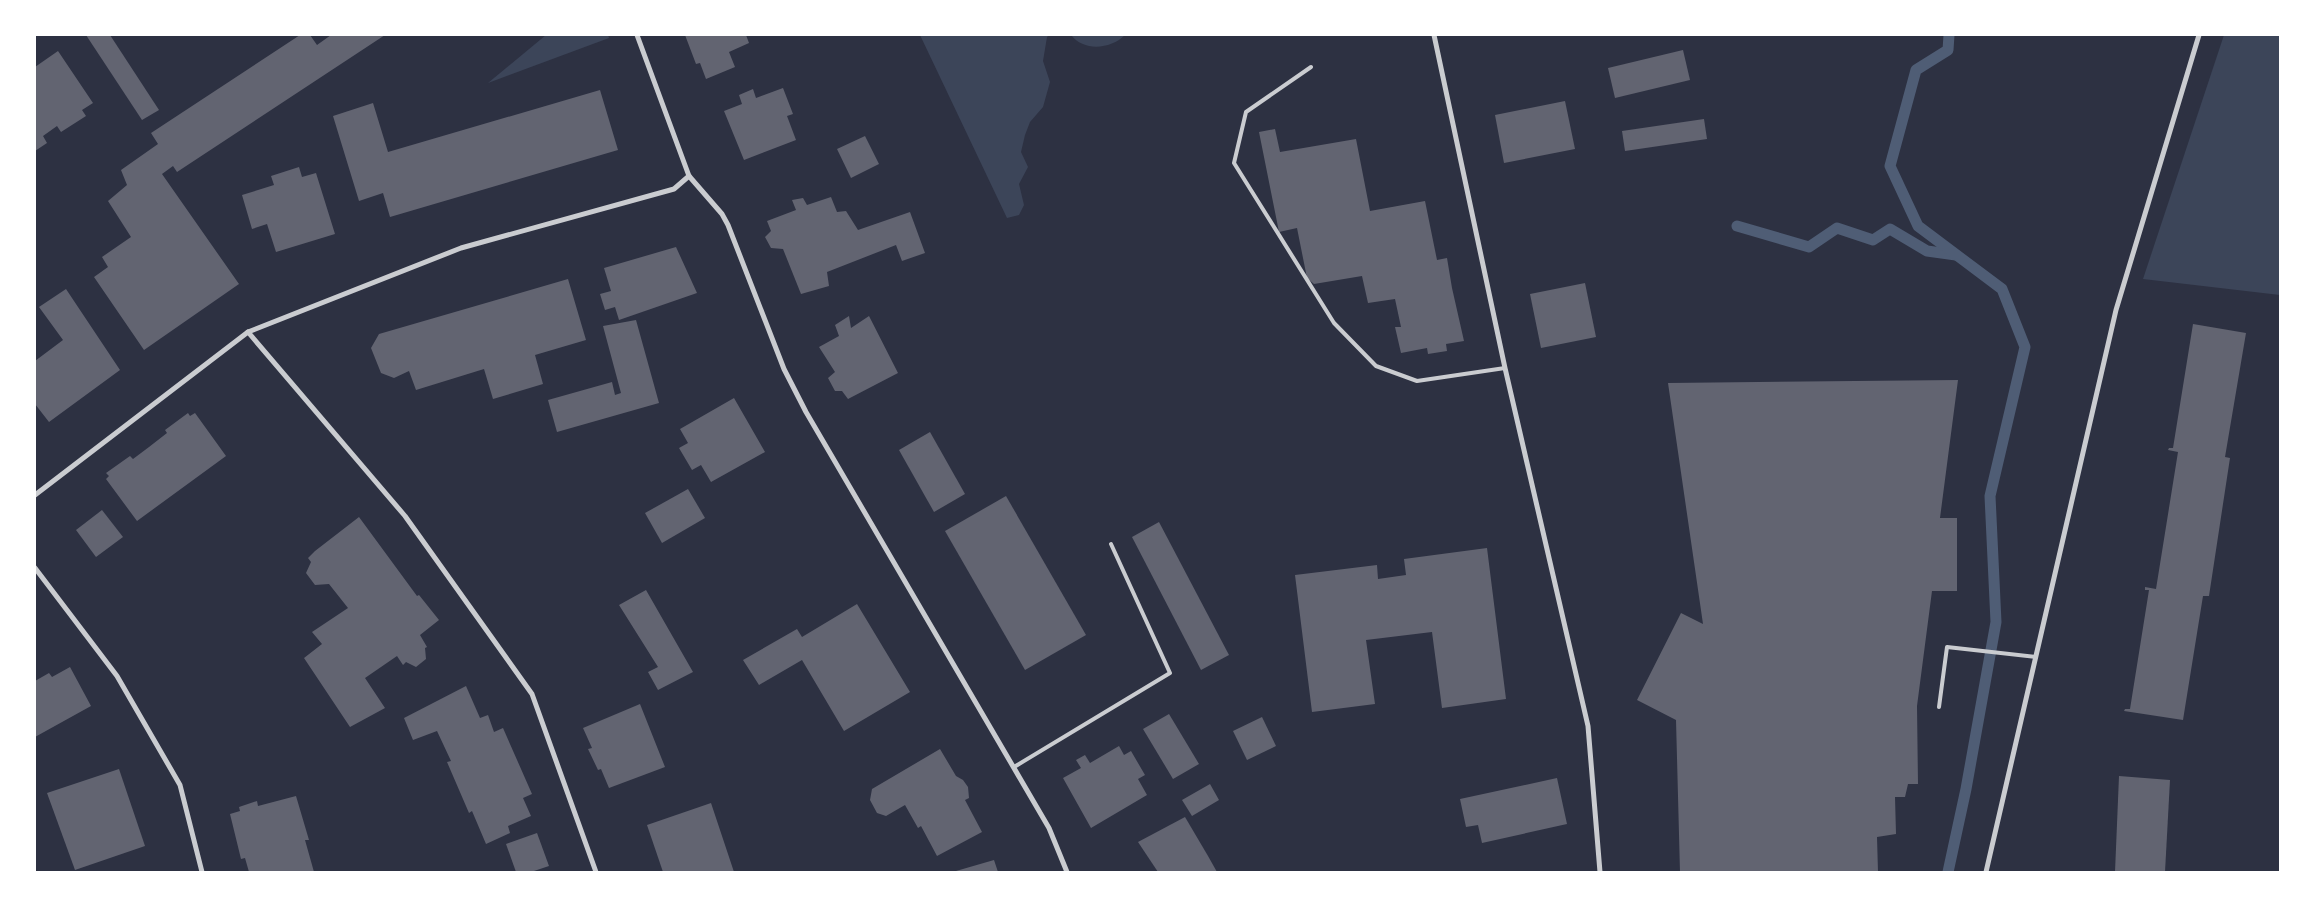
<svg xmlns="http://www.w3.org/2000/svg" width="2315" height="907" viewBox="0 0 2315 907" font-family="Montserrat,sans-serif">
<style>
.green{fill:#3c4559}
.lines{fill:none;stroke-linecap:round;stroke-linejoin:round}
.stream{stroke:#4f5d75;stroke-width:11}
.building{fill:#626471}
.service{stroke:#caccd0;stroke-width:4}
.minor{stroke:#caccd0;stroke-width:5}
</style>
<rect width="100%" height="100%" fill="#2d3142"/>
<g class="green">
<path d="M546,35H608L609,38L488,83Z"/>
<path d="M920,35H1049L1047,37L1043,61L1050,82L1043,107L1030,122L1025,135L1021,152L1028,167L1019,184L1024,205L1019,215L1007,218Z"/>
<path d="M1071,35H1125C1111,49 1084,52 1071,35Z"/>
<path d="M2224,35H2280V295L2143,279Z"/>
</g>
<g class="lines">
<g class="stream">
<path d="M1737,226L1809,247L1837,228L1873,240L1890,229L1927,251L1956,255"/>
<path d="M1948,872L1966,789L1996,622L1990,496L2025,347L2002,289L1918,226L1890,166L1916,70L1948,50L1949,35"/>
</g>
</g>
<g class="building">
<path d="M86,35H110L159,110L142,120Z"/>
<path d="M300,35H310L317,45L331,35H385L177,172L173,166L162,174L239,284L144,350L94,277L108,267L102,257L131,237L108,201L127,185L121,170L158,144L151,133Z"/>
<path d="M685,35H746L749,43L729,52L735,67L706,79L700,63L696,64Z"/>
<path d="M1683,50L1690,80L1615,98L1608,68Z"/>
<path d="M58,51L93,103L82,110L86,116L61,132L57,126L43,136L47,143L35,151V67Z"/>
<path d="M783,88L793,114L787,116L796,140L744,160L724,111L742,104L739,95L753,89L756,98Z"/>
<path d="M600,90L618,150L390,217L383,193L359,201L333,116L373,103L388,152Z"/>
<path d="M1565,101L1575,149L1504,163L1495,115Z"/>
<path d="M1704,119L1707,139L1625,151L1622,131Z"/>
<path d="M1275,129L1280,152L1356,139L1370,211L1425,201L1437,260L1447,258L1452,288L1464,341L1446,344L1447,351L1428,354L1427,348L1401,353L1395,327H1401L1395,299L1368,303L1362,276L1314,284L1307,278L1297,228L1279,232L1259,132Z"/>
<path d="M865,136L879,164L851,178L837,149Z"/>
<path d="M299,167L302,177L316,173L335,234L276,252L267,224L252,229L242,195L274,185L271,176Z"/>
<path d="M831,197L837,212L846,211L858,230L910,212L925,253L902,261L896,245L827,272L829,286L801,294L783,249L771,248L765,237L771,231L767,221L796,210L792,200L803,198L807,205Z"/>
<path d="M676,247L697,293L619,320L615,307L605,310L600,294L611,291L604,268Z"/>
<path d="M568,279L586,340L535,355L543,384L493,399L484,369L416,390L409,371L394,378L381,373L371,348L379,334Z"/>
<path d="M1585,283L1596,337L1541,348L1530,294Z"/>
<path d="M66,289L120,370L49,422L35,404V361L63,340L39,307Z"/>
<path d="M849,316L851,328L869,316L898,373L848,399L842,391H835L828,378L835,372L819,347L839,336L835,325Z"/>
<path d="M636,320L659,403L557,432L548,400L612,382L615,395L621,393L603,326Z"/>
<path d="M2193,324L2246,333L2225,457L2230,458L2209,596H2203L2183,720L2124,711L2125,709H2130L2149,590H2145V587L2156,589L2178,452L2168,450L2169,448H2173Z"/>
<path d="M1958,380L1940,518H1957V591H1932L1917,706L1918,784H1908L1905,797H1895L1896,834L1877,837L1878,872H1680L1676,720L1637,700L1681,613L1703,624L1668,383Z"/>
<path d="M734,398L765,452L711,482L701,465L692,470L679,448L688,443L680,429Z"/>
<path d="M188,413L190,416L195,413L226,456L137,521L106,479L109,476L106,473L130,456L133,459L149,447L167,433L165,430Z"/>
<path d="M930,432L965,494L934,512L899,450Z"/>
<path d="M688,489L705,518L662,543L645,513Z"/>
<path d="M1006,496L1086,635L1025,670L945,531Z"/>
<path d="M102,510L123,537L96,557L76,530Z"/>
<path d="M359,517L417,596L419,595L439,620L420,635L427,647L425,648L426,659L416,667L406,662L403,665L397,656L365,678L385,708L350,727L304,658L322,644L312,632L348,608L329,584L315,585L306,573L311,562L308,558L315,551Z"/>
<path d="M1159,522L1229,655L1201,670L1132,537Z"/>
<path d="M1487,548L1506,699L1442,708L1432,632L1366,640L1375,704L1312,712L1295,575L1377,565L1378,579L1406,575L1404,559Z"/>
<path d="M646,590L693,672L658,690L648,672L658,667L619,605Z"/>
<path d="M857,604L910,692L844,731L802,660L759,685L743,660L797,629L802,637Z"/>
<path d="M70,667L91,706L35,737V681L49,673L52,677Z"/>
<path d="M466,686L480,718L488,715L494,732L503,728L532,794L523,798L531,816L508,826L510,833L486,844L472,811L469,813L447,762L451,761L437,731L413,740L404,718Z"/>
<path d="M640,704L665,767L609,788L601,769L598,770L588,749L592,748L583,728Z"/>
<path d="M1169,714L1199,764L1173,779L1143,729Z"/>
<path d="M1262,717L1276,746L1247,760L1233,731Z"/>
<path d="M1119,746L1124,755L1131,751L1145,775L1138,779L1147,795L1091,828L1063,778L1081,768L1076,760L1085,755L1090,763Z"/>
<path d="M940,749L956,776L963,780L968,787L969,798L965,800L982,832L937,856L921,826L918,828L905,805L886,816L877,813L870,800L872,789Z"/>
<path d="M119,769L145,846L75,870L47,793Z"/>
<path d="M2119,776L2170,780L2165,872H2115Z"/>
<path d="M1557,778L1567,824L1482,843L1478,825L1466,827L1460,799Z"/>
<path d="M1210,784L1219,800L1192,816L1182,800Z"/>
<path d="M296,796L309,840H305L314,872H249L245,858L241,859L230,814L240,811L239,807L257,801L258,806Z"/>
<path d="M711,803L734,872H663L647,825Z"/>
<path d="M1185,817L1208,856L1217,872H1158L1138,842Z"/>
<path d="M537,833L549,866L531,872H516L506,844Z"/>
<path d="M994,860L998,872H956V871Z"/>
</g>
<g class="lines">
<g class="service">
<path d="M1311,67L1246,112L1234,163L1334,323L1376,366L1417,381L1505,368"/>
<path d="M1939,707L1947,647L2036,657"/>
<path d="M1014,767L1170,673L1111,544"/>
</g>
<g class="minor">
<path d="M637,35L689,176L722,214L728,225L784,369L806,412L1049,828L1067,872"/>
<path d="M1434,35L1505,368L1588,726L1600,872"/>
<path d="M248,332L405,516L532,694L596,872"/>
<path d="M35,495L248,332L461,248L674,189L689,176"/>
<path d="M35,568L117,676L180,785L202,872"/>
<path d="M1986,872L2116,310L2199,35"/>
</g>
</g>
<rect width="2315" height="907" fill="none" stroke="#ffffff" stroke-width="72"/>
</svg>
